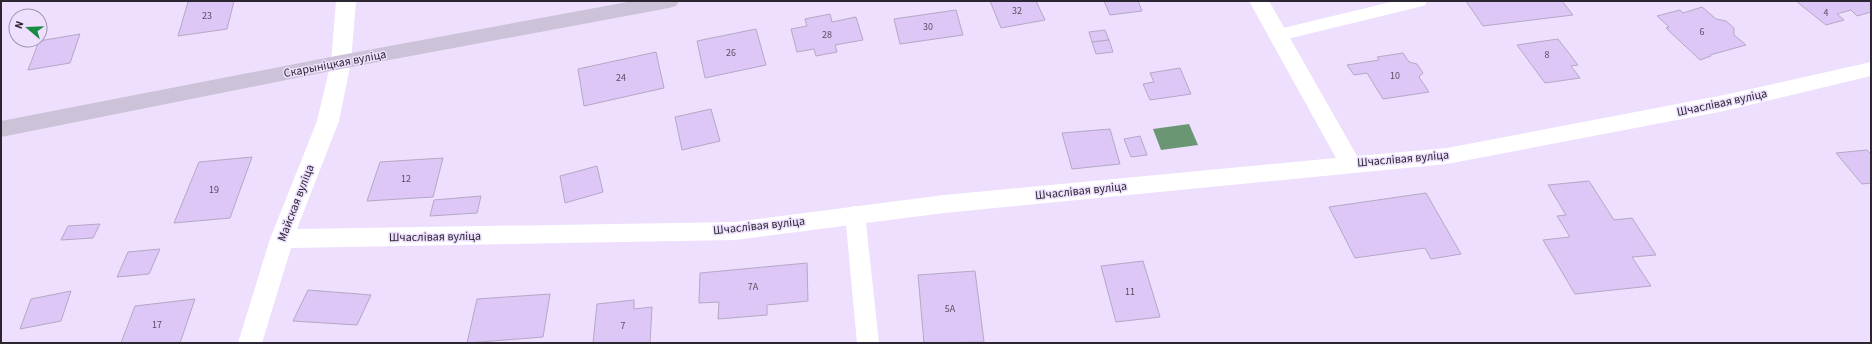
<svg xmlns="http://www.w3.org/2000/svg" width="1872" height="344" viewBox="0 0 1872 344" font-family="'Source Sans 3',sans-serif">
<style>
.water{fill:#6b9674}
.building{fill:#ddc7f7;stroke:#b5a8c4}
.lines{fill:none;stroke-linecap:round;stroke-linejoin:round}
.lane{fill:#fff;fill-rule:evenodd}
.street{fill:#fff;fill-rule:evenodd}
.secondary{fill:#ccc3d8;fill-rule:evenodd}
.labels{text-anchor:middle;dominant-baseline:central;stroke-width:3;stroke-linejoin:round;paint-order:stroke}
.number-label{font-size:10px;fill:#584e62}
.street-label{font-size:12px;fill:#2b2631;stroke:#eddffd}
</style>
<rect width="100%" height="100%" fill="#eddffd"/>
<path class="water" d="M1189,124L1198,145L1161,150L1153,129Z"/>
<g class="building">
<path d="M194,1H234L227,29L178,36L188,2Z"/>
<path d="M990,1H1036L1045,20L1001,28Z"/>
<path d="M1104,1H1138L1142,11L1110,15Z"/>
<path d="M1466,1H1562L1573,15L1483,26Z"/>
<path d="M1796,1H1871V12L1857,16L1851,10L1837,14L1844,20L1826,25Z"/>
<path d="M1702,7L1716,19L1726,21L1734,28V35L1746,45L1710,55L1711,56L1700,60L1666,28L1669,27L1657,16L1680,10L1683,13Z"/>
<path d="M956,10L963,35L900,44L894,19Z"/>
<path d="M830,14L832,22L856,17L863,40L835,45L837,52L816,56L814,49L797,52L791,29L807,26L805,19Z"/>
<path d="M756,29L766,65L705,78L697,41Z"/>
<path d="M1105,30L1109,40L1092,42L1089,32Z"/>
<path d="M80,34L70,63L28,70L39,41Z"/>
<path d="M1558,39L1578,65L1571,66L1580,78L1545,83L1517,45Z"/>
<path d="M1109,40L1113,52L1096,54L1092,42Z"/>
<path d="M656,52L664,88L584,106L578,69Z"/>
<path d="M1403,53L1409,62L1417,64L1423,73L1419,77L1429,92L1383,99L1367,73L1354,75L1347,65L1379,60L1377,57Z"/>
<path d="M1180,68L1191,94L1150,100L1143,84L1154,82L1150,73Z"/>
<path d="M711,109L720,141L682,150L675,117Z"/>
<path d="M1110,129L1120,164L1072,169L1062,133Z"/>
<path d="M1140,136L1147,155L1131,157L1124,139Z"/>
<path d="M1867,150L1871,154V183L1862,184L1836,153Z"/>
<path d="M252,157L230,218L174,223L199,162Z"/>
<path d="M443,158L433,197L367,201L380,162Z"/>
<path d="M597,166L603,192L565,203L560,176Z"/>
<path d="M1589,181L1614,220L1632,218L1656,255L1632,257L1651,286L1575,294L1543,240L1570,237L1557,216L1566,215L1548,185Z"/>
<path d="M1426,193L1461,254L1431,259L1425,248L1355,258L1329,207Z"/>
<path d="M481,196L477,213L430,216L434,200Z"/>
<path d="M100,224L93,238L61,240L68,226Z"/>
<path d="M160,249L149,274L117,277L128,252Z"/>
<path d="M1143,261L1160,317L1116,322L1101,266Z"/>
<path d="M807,263L808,301L767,305V315L718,319L719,302L699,303L700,273Z"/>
<path d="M975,271L984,342L924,343L918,275Z"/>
<path d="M308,290L371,295L357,325L293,321Z"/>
<path d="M71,291L61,321L20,329L31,299Z"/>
<path d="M550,294L543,337L467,343L477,299Z"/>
<path d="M195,299L180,343H121L135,306Z"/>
<path d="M634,300V309L652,307L650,343H593L597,304Z"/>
</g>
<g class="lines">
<g class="lane">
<path d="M1395,1H1427L1425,5L1419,7L1279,41L1273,39L1270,35L1273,31L1279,29Z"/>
<path d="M855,206L862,208L865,214L879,343H857L845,214L848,208Z"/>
</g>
<path class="street" d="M336,1H356L351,62L339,121L297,229L735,222L944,195L1336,158L1249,1H1269L1357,156L1447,148L1724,95L1871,62V76L1724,111L1447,164L944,213L735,240L291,248L262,343H238L270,239L317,121L331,62Z"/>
<path class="secondary" d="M633,1H679L676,6L669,8L341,69L1,137V121L341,55Z"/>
</g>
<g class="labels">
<g class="number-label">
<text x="1017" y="11">32</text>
<text x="1826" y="13">4</text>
<text x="207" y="16">23</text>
<text x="928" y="27">30</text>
<text x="1702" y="32">6</text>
<text x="827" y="35">28</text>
<text x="731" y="53">26</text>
<text x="1547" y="55">8</text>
<text x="1395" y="76">10</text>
<text x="621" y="78">24</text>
<text x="406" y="179">12</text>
<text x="214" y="190">19</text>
<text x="753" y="287">7А</text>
<text x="1130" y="292">11</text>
<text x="950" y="309">5А</text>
<text x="157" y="325">17</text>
<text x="623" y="326">7</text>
</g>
<g class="street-label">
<text transform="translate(335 64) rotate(-11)">Скарыніцкая вуліца</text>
<text transform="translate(1722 103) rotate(-12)">Шчаслівая вуліца</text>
<text transform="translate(1403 159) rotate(-5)">Шчаслівая вуліца</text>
<text transform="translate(1081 191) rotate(-6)">Шчаслівая вуліца</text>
<text transform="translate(296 203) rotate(-69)">Майская вуліца</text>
<text transform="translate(759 226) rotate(-6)">Шчаслівая вуліца</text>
<text transform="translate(435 237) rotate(-1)">Шчаслівая вуліца</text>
</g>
</g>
<rect width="1872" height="344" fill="none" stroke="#2b2631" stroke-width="4"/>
<g transform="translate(28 28) rotate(289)"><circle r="19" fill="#eddffd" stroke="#9f95ab"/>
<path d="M0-3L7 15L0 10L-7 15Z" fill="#1a8b43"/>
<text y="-6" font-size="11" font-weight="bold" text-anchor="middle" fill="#2b2631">N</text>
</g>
</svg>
